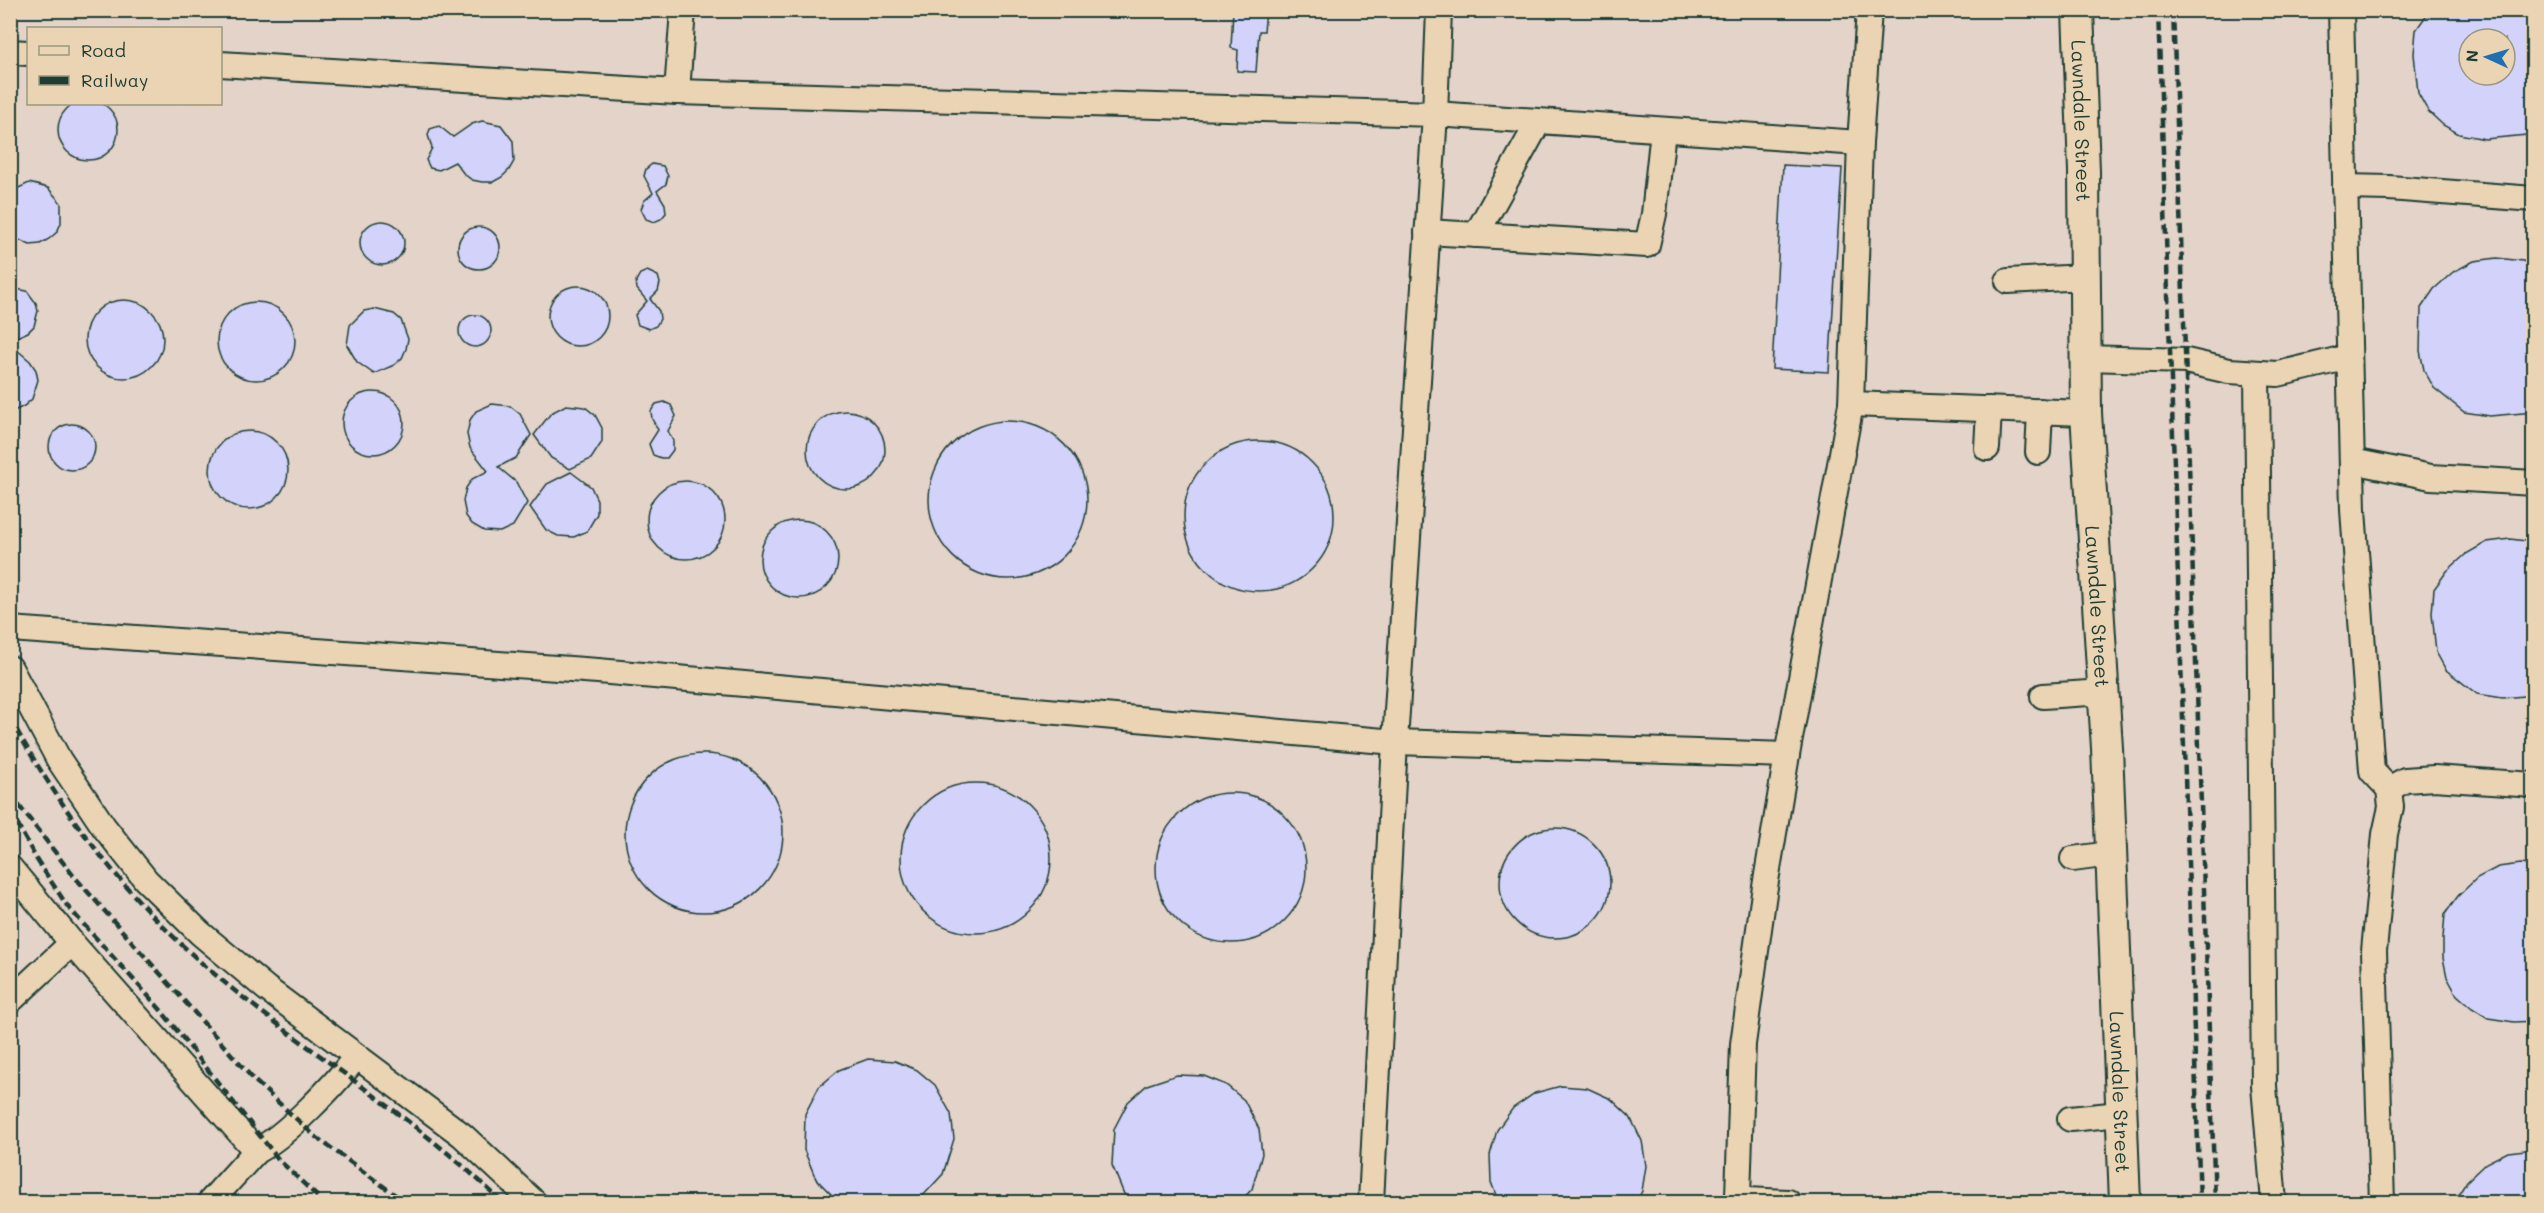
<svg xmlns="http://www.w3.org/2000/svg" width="2544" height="1213" viewBox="0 0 2544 1213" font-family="Mali,sans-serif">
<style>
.built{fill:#e3d3c9;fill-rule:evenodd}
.building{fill:#d2d2fb;stroke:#1f3d34;stroke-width:1.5;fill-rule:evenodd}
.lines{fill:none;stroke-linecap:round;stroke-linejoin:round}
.minor-casing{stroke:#1f3d34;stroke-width:28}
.major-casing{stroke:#1f3d34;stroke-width:34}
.minor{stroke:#ead4b3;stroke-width:24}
.major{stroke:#ead4b3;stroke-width:30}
.rail{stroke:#1f3d34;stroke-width:4.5;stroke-dasharray:9 4.5;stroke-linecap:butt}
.labels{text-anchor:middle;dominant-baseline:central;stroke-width:5;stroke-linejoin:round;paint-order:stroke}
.street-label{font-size:20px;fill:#1f3d34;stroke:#ead4b3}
</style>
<rect width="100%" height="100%" fill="#ead4b3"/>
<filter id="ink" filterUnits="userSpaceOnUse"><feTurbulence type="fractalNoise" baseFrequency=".0167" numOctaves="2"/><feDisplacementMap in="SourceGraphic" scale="12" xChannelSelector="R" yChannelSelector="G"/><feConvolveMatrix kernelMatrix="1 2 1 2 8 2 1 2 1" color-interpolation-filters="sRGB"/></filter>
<g filter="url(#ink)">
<path class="built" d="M11,11H2533V1202H11ZM28,28H220V104H28ZM2469,39H2505V75H2469Z"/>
<g class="building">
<path d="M1233,10H1266L1264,31H1259L1256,72L1237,71L1238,50L1231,48Z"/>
<path d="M2430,10H2534V130L2527,135L2485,139L2459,134L2443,125L2428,111L2418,93L2414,54L2416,30ZM2469,39H2505V75H2469Z"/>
<circle cx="88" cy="130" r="30"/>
<path d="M482,121L501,125L513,141L514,161L509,170L502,177L493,182H482L472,180L464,174L455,162L439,170L430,168L426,160L432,148L428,135L430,129L439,126L453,137L472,124Z"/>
<path d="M652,164L663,166L668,176L666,184L657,191L665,204L666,213L661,219L654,222L646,219L641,209L644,201L653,193L644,176L646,169Z"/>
<path d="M1783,165L1842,168L1829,372L1772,369Z"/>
<path d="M29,183L48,188L61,203V223L57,232L49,239L40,244L30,245L10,236V192Z"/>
<circle cx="382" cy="243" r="22"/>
<circle cx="479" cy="248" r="21"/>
<path d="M2497,258L2523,261L2534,267V412L2490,416L2464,412L2434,388L2424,370L2420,351L2421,308L2434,289L2453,272L2474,261Z"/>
<path d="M647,271L658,276L660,283L658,291L650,299L659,311L660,319L656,326L649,329L638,325L635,315L647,301L637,289L636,281L640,274Z"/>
<circle cx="578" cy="316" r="30"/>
<path d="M10,288L27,291L36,303L38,311L34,326L28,332L10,340Z"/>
<circle cx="124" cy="339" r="39"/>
<circle cx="256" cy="341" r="39"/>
<path d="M374,309L394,314L401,320L408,339L406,349L402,358L394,365L374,374L357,362L347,345L350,325L364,311Z"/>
<circle cx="475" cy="331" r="16"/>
<path d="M10,344L30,361L36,370L38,380L32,399L24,406L10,413Z"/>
<circle cx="373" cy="423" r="31"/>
<path d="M664,402L671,405L676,416L668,431L673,441V450L667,458H661L653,455L649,444L658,430L652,419L651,411L656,404Z"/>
<path d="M492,404L510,406L520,414L531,435L516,458L498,467L516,482L527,503L513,526L500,532L484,531L472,524L466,516L463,501L466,488L472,479L488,471L470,448L467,434L470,420L476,411Z"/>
<path d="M566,405L585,407L595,415L602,428V442L591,459L570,469L551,458L534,435L551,413Z"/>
<circle cx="846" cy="450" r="39"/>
<circle cx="1008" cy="500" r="79"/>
<circle cx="72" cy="447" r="23"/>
<circle cx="249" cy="470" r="39"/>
<circle cx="1259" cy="516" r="75"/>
<path d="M571,472L591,487L597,500V514L587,531L574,537L558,536L546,530L530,507L547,484Z"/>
<circle cx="686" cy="520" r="39"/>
<circle cx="799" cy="559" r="39"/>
<path d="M2510,539L2534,542V695L2503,698L2477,694L2446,670L2436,652L2432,613L2434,589L2447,571L2466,554L2487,542Z"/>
<circle cx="704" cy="833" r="79"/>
<circle cx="976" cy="858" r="75"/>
<circle cx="1231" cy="868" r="75"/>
<circle cx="1555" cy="883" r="55"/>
<path d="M2521,864L2534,866V1021L2514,1022L2488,1018L2472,1008L2457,995L2447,977L2443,958V938L2445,914L2458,896L2477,878L2498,867Z"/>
<path d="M868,1059L895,1061L917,1070L935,1085L951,1114L954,1139L943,1174L921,1198L910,1203H845L836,1199L816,1179L804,1150L805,1114L819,1087L839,1070Z"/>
<path d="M1177,1075L1204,1076L1226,1085L1244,1100L1259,1129L1262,1154L1252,1189L1239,1203H1133L1124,1194L1112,1165L1114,1129L1128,1102L1147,1085Z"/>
<path d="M1561,1086L1587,1088L1611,1099L1630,1117L1642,1141L1646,1166L1642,1191L1636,1203H1499L1491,1182L1490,1155L1497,1130L1513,1108L1535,1093Z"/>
<path d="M2534,1149V1203H2453L2467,1181L2486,1163L2508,1152Z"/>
</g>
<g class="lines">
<g class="minor-casing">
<g id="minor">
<path d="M2341,10L2353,510L2372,771L2389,789L2391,807L2385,834L2374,951L2382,1202"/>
<path d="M10,52L28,53"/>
<path d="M220,64L677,92L1435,114L1860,143"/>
<path d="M677,92L683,10"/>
<path d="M2345,187L2389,188L2534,199"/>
<path d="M1427,232L1647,245L1654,214L1663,130"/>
<path d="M1476,235L1539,121"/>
<path d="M2008,281L2085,277"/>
<path d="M2086,358L2186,361L2229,371L2278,374L2349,357"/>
<path d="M2257,373L2264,1086L2274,1202"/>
<path d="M1851,404L2086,413"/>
<path d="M1987,448L1989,409"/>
<path d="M2038,452L2040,411"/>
<path d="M2352,461L2431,477L2534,483"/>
<path d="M10,629L598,671L1395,742L1787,755"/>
<path d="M10,668L59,760L104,827L146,880L200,933L267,989L462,1135L534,1202"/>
<path d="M2043,696L2104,692"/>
<path d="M2389,789L2405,780L2434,778L2534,785"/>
<path d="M2073,859L2110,854"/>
<path d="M10,868L72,943L256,1151L210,1202"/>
<path d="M10,1001L72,943"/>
<path d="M2070,1119L2120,1114"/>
<path d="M256,1151C284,1138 338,1082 356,1056"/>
<path d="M1371,1202L1395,742L1435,114L1439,10"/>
<path d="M1788,1202L1748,1200L1738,1196L1743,1044L1764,893L1787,755L1851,404L1860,143L1869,10"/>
</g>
</g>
<g class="major-casing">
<g id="major">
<path id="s1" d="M2078,10L2084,171L2086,413L2107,748L2125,1202"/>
</g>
</g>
<use href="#minor" class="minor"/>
<use href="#major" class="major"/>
<g class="rail">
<path d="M2158,10L2200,1202"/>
<path d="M2173,10L2215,1202"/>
<path d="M10,718C65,818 135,909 224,982C315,1057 417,1119 502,1202"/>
<path d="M10,794L72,874L255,1081L316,1137L405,1202"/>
<path d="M10,811L37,860L68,907L160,1009L279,1160L323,1202"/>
</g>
</g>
</g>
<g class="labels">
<g class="street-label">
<text stroke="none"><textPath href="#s1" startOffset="111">Lawndale Street</textPath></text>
<text stroke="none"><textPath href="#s1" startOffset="597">Lawndale Street</textPath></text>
<text stroke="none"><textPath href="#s1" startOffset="1083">Lawndale Street</textPath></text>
</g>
</g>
<rect width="2544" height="1213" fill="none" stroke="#ead4b3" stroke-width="36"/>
<rect x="18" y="18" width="2508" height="1177" fill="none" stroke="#1f3d34" stroke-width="2" filter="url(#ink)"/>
<rect x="27" y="27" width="195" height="78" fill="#ead4b3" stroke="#999880" stroke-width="1.5"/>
<rect x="39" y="46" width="30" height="9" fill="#ead4b3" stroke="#999880" stroke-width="1.5"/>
<text x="81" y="57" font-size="18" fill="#1f3d34">Road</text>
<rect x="39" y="76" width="30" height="9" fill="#1f3d34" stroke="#999880" stroke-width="1.5"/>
<text x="81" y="87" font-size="18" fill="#1f3d34">Railway</text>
<g transform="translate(2487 57) rotate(274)"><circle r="28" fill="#ead4b3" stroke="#999880" stroke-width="1.5"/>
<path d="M0-4.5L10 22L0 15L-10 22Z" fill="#1f6fb2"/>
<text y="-9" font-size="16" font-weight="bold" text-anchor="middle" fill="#1f3d34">N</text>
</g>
</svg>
